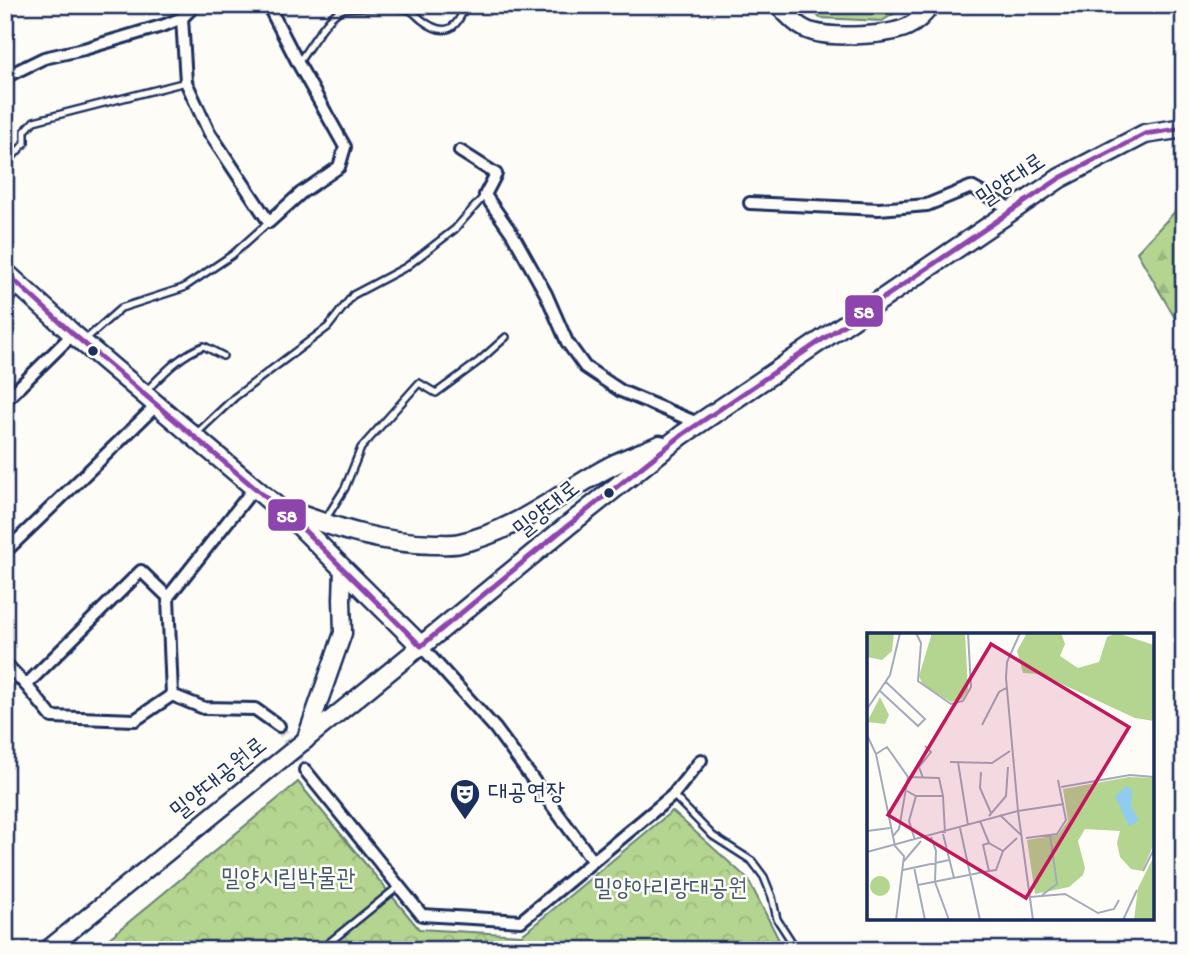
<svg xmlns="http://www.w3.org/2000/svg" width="1189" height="955" viewBox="0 0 1189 955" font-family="'Gochi Hand','Poor Story',sans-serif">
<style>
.forest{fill:url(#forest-firs);stroke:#688276;stroke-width:2}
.park{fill:url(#park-crowns);stroke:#688276;stroke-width:2}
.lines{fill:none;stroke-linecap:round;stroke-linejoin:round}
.street-tunnel{stroke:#d0d3d8;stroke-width:10;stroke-dasharray:10 5;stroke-linecap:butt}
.lane-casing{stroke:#1b2f5e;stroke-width:10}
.street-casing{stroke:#1b2f5e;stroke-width:16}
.secondary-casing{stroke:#1b2f5e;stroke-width:21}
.primary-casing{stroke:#1b2f5e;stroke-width:23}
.lane{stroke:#fdfcf7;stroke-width:5}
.street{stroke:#fdfcf7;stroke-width:10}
.secondary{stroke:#fdfcf7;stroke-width:16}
.primary{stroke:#fdfcf7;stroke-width:18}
.bus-1-casing{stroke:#fdfcf7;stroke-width:10}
.bus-1{stroke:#8e44ad;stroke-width:5}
.bus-dot{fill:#1b2f5e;stroke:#fdfcf7;stroke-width:2.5}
.labels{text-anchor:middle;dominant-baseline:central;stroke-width:5;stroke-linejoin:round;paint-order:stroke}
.street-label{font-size:24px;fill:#1b2f5e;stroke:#fdfcf7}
.poi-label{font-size:24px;fill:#1b2f5e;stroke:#fdfcf7;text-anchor:start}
.park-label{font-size:24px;fill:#41586a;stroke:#fdfcf7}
.inset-road{fill:none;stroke:#a3aaba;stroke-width:2}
.view{fill:#c2185b;fill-opacity:0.15;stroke:#c2185b;stroke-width:3.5}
.inset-edge{fill:none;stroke:#1b2f5e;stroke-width:3.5}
.line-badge{stroke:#fdfcf7;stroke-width:2.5}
.badge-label{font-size:19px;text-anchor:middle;font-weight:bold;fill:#fff}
</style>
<defs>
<pattern id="forest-firs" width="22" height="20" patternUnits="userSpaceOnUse" patternTransform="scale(1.75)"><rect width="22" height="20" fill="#b4d58f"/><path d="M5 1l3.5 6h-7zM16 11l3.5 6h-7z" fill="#9ab77e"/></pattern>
<pattern id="park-crowns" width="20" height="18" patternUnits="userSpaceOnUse" patternTransform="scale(1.75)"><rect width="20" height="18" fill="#b4d58f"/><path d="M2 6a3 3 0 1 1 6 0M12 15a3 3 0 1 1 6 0" fill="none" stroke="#9ab77e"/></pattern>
</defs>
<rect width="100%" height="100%" fill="#fdfcf7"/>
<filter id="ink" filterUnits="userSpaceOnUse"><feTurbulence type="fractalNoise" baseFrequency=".0143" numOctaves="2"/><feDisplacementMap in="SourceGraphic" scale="14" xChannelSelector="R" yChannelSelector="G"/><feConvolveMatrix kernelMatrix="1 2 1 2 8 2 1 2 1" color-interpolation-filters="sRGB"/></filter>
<g filter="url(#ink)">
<g class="forest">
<path d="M807,5H908L882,21L820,18Z"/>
<path d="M1184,202V334L1137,252Z"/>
</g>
<path class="park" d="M298,782L419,929L522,935L672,811L748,879L784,950H95Z"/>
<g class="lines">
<path class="street-tunnel" d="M279,726L305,770"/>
<g class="lane-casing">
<g id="lane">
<path d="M298,63C309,49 327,15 343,9C350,7 402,7 409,10C413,11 418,17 422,20C444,37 457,31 465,5"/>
<path d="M5,165L25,143V131L34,121L186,82"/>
<path d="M5,305L19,289"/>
<path d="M86,339L121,308L183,288L232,255L269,222"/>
<path d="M147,390C165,372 180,355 204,346L223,356"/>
<path d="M196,434L235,397L328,327L353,295L406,267L455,229L485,195"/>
<path d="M325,520L345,488L361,448L419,383L436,393L478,362L506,337"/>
<path d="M673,795L713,836L752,861L764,877L772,897L777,919L797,950"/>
<path d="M320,950L399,886"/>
</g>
</g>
<g class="street-casing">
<g id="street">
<path d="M182,18L186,82L209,132L269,222L301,193L339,167L345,147L298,63L268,5"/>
<path d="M5,77L44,58L84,49L165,25L182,18L195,5"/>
<path d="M460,151L496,174L485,195L513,235L546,294L567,342L585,367L621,391L700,424"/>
<path d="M750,203L879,209L927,205L971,187L1013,210"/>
<path d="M5,401L73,334"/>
<path d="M255,487L168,597L172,695L204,708L255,709L279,726"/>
<path d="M5,552L158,404"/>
<path d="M421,646L495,728L593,861"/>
<path d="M5,663L26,685L141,571L168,597"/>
<path d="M26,685L52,717L135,720L172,695"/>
<path d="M305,770L422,915L521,921L673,795L701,760"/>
</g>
</g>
<g class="secondary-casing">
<g id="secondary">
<path d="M779,5C787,16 800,29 813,32C835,38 887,36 907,27C918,22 924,14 932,5"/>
<path d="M305,741L343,633L342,599L343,569"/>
<path d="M47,950L421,646"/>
</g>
</g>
<g class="primary-casing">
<g id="primary">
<path d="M5,272L73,334L301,527L421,646L561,531L682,435L1060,178L1145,134L1184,128"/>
<path d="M289,511C340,529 379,543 434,544C442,544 452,545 460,543C517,531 561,492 611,466C626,458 644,452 660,445"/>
</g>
</g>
<use href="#lane" class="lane"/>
<use href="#street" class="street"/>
<use href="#secondary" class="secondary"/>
<use href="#primary" class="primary"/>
<g class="bus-1-casing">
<path id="bus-1" d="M5,272L73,334L301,527L421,646L561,531L682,435L1060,178L1145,134L1184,128"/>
</g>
<use href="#bus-1" class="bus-1"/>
</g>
</g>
<defs>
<g id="theatre-pin" transform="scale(1.575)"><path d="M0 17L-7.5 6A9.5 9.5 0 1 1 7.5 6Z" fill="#1b2f5e" stroke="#fdfcf7"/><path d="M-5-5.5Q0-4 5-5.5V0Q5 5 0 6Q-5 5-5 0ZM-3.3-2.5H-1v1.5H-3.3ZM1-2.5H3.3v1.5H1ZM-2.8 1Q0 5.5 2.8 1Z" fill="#fff"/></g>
</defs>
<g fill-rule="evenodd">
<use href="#theatre-pin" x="465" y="794"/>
</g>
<g class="bus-dot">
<circle cx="93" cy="351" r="6"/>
<circle cx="609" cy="493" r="6"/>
</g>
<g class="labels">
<g class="street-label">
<text transform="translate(1012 182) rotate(-34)">밀양대로</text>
<text transform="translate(548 511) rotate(-39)">밀양대로</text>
<text transform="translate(220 780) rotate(-39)">밀양대공원로</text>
</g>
<g class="poi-label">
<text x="488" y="794">대공연장</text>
</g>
<g class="park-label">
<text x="288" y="880">밀양시립박물관</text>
<text x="670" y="890">밀양아리랑대공원</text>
</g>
</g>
<g transform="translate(867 633)">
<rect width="287" height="287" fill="#fdfcf7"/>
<path d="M3 253a10 10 0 1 1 20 0a10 10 0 1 1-20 0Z" fill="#b4d58f"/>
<path d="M0,0H27L25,18L15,27L0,24ZM65,0H98L101,57L95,66L84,69L56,52L52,43ZM160,0H194L198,11L193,23L211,35L232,29L240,4L250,0L287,12V88L268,85L173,41L156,40L150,18ZM287,223L286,287H267L271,255Z" fill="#b4d58f"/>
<path d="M13,64L22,82L18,91L0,89ZM262,144L287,145V211L275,238L264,236L253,224L250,210L253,198L218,196L211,208L218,235L216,242L202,254L168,261L160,207L191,202L201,188L196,156Z" fill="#b4d58f"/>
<path d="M260,153L265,157L264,174L272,187L262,194L248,163Z" fill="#8fccef"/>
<path class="inset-road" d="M49,0L54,10L51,48L84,71L96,68L104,54L101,0M13,58L51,93L58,86L19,49M0,76L23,42L33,0M115,92L132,59L139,55M0,102L9,121L28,213L37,223L29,287M9,121L20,114L41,144L32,196L26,203M83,129L125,130L143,118M91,129L101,192M114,139L113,155L124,180M56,145L52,134L64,119L58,113M194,154L263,142L287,144M40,158L49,163H76L72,145L41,144M76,163L78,200M151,178L197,171M151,178L166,287M133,182L154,202M122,183L139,163L141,134M113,188L122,210L136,218L150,205M93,195L113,287M0,198L23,195M76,201L87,245M64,204L69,218L68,249L82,287M159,205L190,201L199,187L191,147M48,207L42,188L49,163M0,219L151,178L139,45L140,29L153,0M37,228L54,208M47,234L58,287M36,237L82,227M122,238L129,237L136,218M276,238L287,216M51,252L122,238L116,212L122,210M175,262L190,251L183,202M163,264L198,261L231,280L247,276L252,267M256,287L270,257"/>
<path class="view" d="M124,11L262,94L159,265L21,182Z"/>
<rect width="287" height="287" class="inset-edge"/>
</g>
<g class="line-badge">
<rect x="844" y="294" width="40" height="34" rx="7" fill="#8e44ad"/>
<rect x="267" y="498" width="40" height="34" rx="7" fill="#8e44ad"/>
</g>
<g class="badge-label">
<text x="864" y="318">58</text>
<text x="287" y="522">58</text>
</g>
<rect width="1189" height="955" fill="none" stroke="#fdfcf7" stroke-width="28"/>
<rect x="14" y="14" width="1161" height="927" fill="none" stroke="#1b2f5e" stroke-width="2.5" filter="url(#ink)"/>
</svg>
